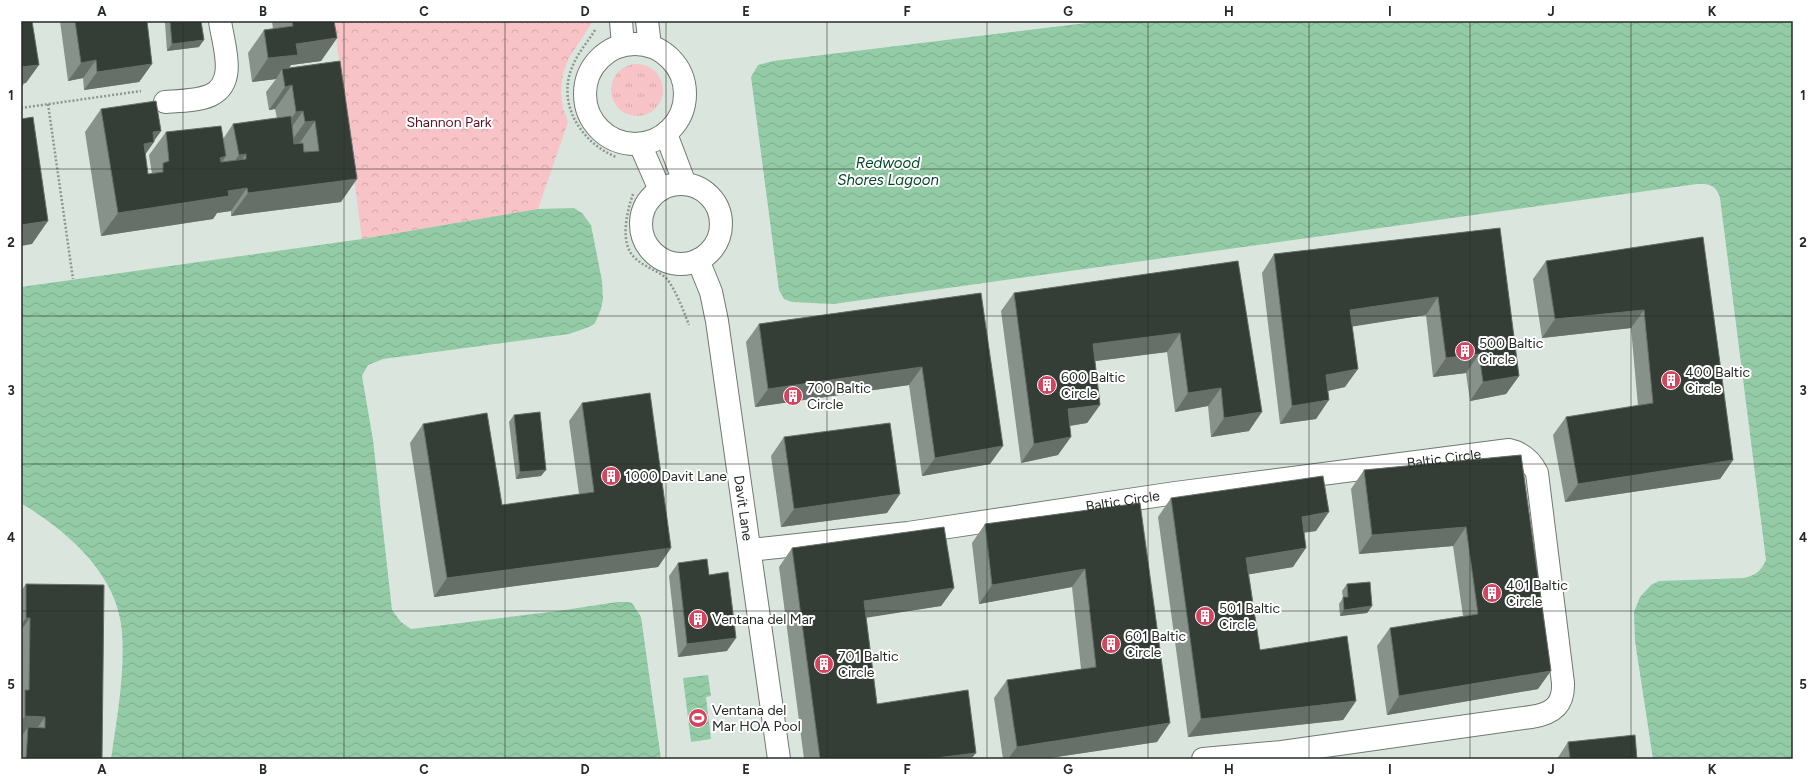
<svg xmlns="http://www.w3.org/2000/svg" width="1814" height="780" viewBox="0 0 1814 780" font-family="Figtree,sans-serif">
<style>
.grass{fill:url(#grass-tufts)}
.park{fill:url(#park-crowns)}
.water{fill:url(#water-waves)}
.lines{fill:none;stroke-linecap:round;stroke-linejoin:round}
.street-casing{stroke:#6f7972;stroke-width:24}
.secondary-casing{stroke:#6f7972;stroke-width:24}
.path{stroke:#8d9690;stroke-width:2.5;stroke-dasharray:2 2;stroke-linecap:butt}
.street{stroke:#fff;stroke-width:22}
.secondary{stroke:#fff;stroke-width:22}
.wall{fill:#87928a}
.shaded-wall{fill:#667069}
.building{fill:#343e37;stroke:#667069}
.grid{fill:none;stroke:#252a27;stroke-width:1;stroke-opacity:0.55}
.labels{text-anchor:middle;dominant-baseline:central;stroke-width:4;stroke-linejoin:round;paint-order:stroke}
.park-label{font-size:14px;fill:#5d1121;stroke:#fff}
.poi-label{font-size:14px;fill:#252a27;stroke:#fff;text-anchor:start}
.street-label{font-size:14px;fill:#252a27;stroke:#fff}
.water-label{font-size:15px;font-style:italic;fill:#004726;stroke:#fff}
.neatline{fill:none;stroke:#252a27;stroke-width:1.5}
.grid-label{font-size:13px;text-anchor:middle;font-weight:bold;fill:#252a27}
</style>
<defs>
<pattern id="grass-tufts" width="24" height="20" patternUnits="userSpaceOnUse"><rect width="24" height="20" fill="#f7c3c6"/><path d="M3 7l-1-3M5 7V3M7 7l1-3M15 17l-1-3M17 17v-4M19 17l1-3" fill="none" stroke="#d4a8aa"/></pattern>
<pattern id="park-crowns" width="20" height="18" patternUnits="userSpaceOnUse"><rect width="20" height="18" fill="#f7c3c6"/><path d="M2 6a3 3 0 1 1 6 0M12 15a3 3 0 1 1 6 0" fill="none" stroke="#d4a8aa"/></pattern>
<pattern id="water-waves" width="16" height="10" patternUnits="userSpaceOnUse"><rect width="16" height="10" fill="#93cba6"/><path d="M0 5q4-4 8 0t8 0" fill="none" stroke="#7fae8f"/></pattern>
</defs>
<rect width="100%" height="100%" fill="#dae6dd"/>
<circle class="grass" cx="637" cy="90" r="26"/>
<path class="park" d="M334,21H593L569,58L563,73L561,92L563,108L568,122L538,209L362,239Z"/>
<g class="water">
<path d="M1103,21H1793V759H1653L1635,641L1634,612L1640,597L1651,585L1659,581L1744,578C1756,575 1761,571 1766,560L1720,198C1717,186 1709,183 1697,184L833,304L792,302L784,299L779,290L751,77L758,65L773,61Z"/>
<path d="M574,208L582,213L591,225L602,281L603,299L601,309L595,323L589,327L569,334L383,359L368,365L362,376L373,440L392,610L401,622L411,629L558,611L617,602H628L632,603L641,617L661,759H111C117,717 125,674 122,632C118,574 67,531 21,503V287L362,239L538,209Z"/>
<path d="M708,675L711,696L706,697L711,739L691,742L683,678Z"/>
</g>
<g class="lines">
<g class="street-casing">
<g id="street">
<path d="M165,102C179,101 198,101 211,95C238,82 223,44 220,21"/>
<path d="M666,134L685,184"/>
<path d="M640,144L660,190"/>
<circle cx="681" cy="224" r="40"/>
<path id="s1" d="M698,260L711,292L717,321L779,759"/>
<path id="s2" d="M750,550L908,533L1175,493L1509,450C1522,453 1531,461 1537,473L1563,683C1564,706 1552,714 1531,717L1282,752L1203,759"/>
</g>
</g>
<g class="secondary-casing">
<g id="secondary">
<path d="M621,21L623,45"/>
<path d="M647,21L650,46"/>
<circle cx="635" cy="94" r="50"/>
</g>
</g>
<g class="path">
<path d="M595,30C587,43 576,55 571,70C558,106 582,143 616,157"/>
<path d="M48,104L73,279"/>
<path d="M21,108L141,91"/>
<path d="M633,194C627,211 619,244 635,258C644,267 657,270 666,278C675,288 684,312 689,325"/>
</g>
<use href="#street" class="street"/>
<use href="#secondary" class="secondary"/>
</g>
<g class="wall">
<path d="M60,21H147L152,64L139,82L84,90L83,78L68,81Z"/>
<path d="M166,21H201L199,47L167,51L165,23Z"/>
<path d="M272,21H334L337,38L321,61L291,65L289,68L340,61L341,202L231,216V211L217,213L213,219L101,236L85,132L101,109L161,131L145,154L148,174H152L149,155L166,132L223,139L233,124L277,118L275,109L269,110L266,92L276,79L252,82L248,53L264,30L273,29Z"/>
<path d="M1500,228L1519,376L1506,394L1470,401L1466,373L1433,377L1426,315L1352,326L1345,387L1328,391L1316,419L1280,424L1262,273L1274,254Z"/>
<path d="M1703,237L1733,460L1720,479L1565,502L1553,435L1566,417L1638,406L1631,328L1542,338L1533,279L1546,261Z"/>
<path d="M1238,261L1249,431L1211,437L1208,406L1175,412L1167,352L1095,361L1100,405L1087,423L1070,426L1058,455L1021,463L1001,311L1014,293Z"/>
<path d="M981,293L990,464L922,476L909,385L755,407L746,342L759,324Z"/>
<path d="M582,403L671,548L658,567L434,597L410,443L423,424L502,505L579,494L569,421Z"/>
<path d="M514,415L541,476L516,479L509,422Z"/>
<path d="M784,437L887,513L781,527L771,456Z"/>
<path d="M1521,455L1538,689L1387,715L1377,646L1390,628L1463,616L1453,546L1359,554L1351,489L1364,470Z"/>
<path d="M1171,498L1316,531L1304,532L1293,567L1249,574L1260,650L1356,701L1343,720L1188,737L1158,517Z"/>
<path d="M1140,503L1157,742L1043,759H1003L994,698L1007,680L1081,669L1072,587L979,604L972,543L985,524Z"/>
<path d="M792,548L954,588L941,606L866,617L877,704L971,759H804L779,567Z"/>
<path d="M678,563L709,575L727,651L678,657L669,576Z"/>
<path d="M26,584L102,759H21V591Z"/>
<path d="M1347,584L1372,606L1367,613L1340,616L1339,604L1343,598L1342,591Z"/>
<path d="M1568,742L1637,759H1557Z"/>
</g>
<g class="shaded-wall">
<path d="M337,38L321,61L291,65L283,76L282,69L276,79L252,82L268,58L296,44Z"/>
<path d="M204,40L199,47L167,51L172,44Z"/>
<path d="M96,60L83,78L68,81L81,63Z"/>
<path d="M152,64L139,82L84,90L97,72Z"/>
<path d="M39,65L26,83L21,84V67Z"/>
<path d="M292,85L275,109L269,110L285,87Z"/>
<path d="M303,111L287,134L280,135L296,112Z"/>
<path d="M315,121L299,144L288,146L305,122Z"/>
<path d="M161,131L153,142H154L138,165L144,144L153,132Z"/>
<path d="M246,154L230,177L223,178L239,155Z"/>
<path d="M226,156L209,180L220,158Z"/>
<path d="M357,179L341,202L231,216L248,193Z"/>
<path d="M247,188L231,211L217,213L213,219L101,236L118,213L228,191Z"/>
<path d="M48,221L32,244L21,246V225Z"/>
<path d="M1438,297L1426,315L1337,329L1350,310Z"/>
<path d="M1644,310L1631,328L1542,338L1555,319Z"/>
<path d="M1180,333L1167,352L1080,363L1093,344Z"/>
<path d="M1479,354L1466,373L1433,377L1446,358Z"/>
<path d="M922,367L909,385L755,407L768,389Z"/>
<path d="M1358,369L1345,387L1313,394L1326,375Z"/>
<path d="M1519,376L1506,394L1470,401L1483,382Z"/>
<path d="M1221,388L1208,406L1175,412L1188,393Z"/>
<path d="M1329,400L1316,419L1280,424L1292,406Z"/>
<path d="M1100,405L1087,423L1055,428L1068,409Z"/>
<path d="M1262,412L1249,431L1211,437L1224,418Z"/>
<path d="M1071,437L1058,455L1021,463L1034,444Z"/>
<path d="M1003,446L990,464L922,476L935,458Z"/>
<path d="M1733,460L1720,479L1565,502L1578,484Z"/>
<path d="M546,470L541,476L516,479L520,472Z"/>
<path d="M900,494L887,513L781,527L794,509Z"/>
<path d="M1329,512L1316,531L1289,535L1302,517Z"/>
<path d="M1466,527L1453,546L1359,554L1372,535Z"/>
<path d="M671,548L658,567L434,597L447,578Z"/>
<path d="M1306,548L1293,567L1234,577L1246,558Z"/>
<path d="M1085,569L1072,587L979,604L992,585Z"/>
<path d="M954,588L941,606L852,620L864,601Z"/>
<path d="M1372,606L1367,613L1340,616L1344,610Z"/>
<path d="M26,618H30L21,630V625Z"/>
<path d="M736,638L727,651L678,657L687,644Z"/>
<path d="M1551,671L1538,689L1387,715L1399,696Z"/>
<path d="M1356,701L1343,720L1188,737L1201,719Z"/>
<path d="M25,716L45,717L29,740L28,727L21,737V721Z"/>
<path d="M1170,723L1157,742L1043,759H1008L1017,747Z"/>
<path d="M976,753L971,759H928Z"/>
</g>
<g class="building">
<path d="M21,21H32L39,65L21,67Z"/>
<path d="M75,21H147L152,64L97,72L96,60L81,63Z"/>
<path d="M170,21H201L204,40L172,44Z"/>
<path d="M292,21H334L337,38L296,44L298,55L268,58L264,30L293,26Z"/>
<path d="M340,61L357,179L248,193L247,188L228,191L229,196L118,213L101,109L156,101L161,131L153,132L154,142L144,144L148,174L163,172V163L169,161L166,132L221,126L226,156L220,158L221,162L246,159V154L239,155L233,124L291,116L294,144L303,143L304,152L319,151L315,121L305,122L303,111L296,112L292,85L285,87L282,69Z"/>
<path d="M21,67L23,85H21Z"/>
<path d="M33,117L48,221L21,225V119Z"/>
<path d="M1500,228L1519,376L1483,382L1479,354L1446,358L1438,297L1350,310L1358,369L1326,375L1329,400L1292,406L1274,254Z"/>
<path d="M1703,237L1733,460L1578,484L1566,417L1653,403L1644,310L1555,319L1546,261Z"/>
<path d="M1238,261L1262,412L1224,418L1221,388L1188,393L1180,333L1093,344L1100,405L1068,409L1071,437L1034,444L1014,293Z"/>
<path d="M981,293L1003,446L935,458L922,367L768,389L759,324Z"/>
<path d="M650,393L671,548L447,578L423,424L487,413L502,505L594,492L582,403Z"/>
<path d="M540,412L546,470L520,472L514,415Z"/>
<path d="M890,423L900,494L794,509L784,437Z"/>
<path d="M1521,455L1551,671L1399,696L1390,628L1478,614L1466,527L1372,535L1364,470Z"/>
<path d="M1323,476L1329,512L1302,517L1306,548L1246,558L1260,650L1347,636L1356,701L1201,719L1171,498Z"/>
<path d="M1140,503L1170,723L1017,747L1007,680L1096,667L1085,569L992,585L985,524Z"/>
<path d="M944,527L954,588L864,601L877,704L968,690L976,753L928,759H820L792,548Z"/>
<path d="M707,559L709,575L728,572L736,638L687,644L678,563Z"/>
<path d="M1370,582L1372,606L1344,610L1343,597H1348L1347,584Z"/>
<path d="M26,584L104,585L102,759H26L28,727L45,728V717L25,716V690H29L30,618H26Z"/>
<path d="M1635,735L1637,759H1570L1568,742Z"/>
</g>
<path class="grid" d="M183,21V759M344,21V759M505,21V759M666,21V759M827,21V759M987,21V759M1148,21V759M1309,21V759M1470,21V759M1631,21V759M21,169H1793M21,316H1793M21,464H1793M21,611H1793"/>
<defs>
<g id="building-disc" transform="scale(1)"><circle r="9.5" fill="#d4445e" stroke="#fff"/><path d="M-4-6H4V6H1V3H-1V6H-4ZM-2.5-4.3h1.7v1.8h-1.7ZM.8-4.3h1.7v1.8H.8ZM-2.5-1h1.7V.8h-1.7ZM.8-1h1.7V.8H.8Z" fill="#fff"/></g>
<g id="stadium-disc" transform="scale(1)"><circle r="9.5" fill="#d4445e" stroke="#fff"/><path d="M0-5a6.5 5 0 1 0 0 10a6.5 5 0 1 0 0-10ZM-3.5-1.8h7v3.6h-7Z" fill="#fff"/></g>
</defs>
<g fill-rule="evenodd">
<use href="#building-disc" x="1465" y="351"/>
<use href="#building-disc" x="1671" y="380"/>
<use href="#building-disc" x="1047" y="385"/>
<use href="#building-disc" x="793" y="396"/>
<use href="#building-disc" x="611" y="476"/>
<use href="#building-disc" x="1492" y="593"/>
<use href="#building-disc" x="1205" y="616"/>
<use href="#building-disc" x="698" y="619"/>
<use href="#building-disc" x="1111" y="644"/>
<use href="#building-disc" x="824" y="664"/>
<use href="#stadium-disc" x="698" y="718"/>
</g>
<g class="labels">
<g class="park-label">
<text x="449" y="122">Shannon Park</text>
</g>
<g class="poi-label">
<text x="1479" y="343">500 Baltic<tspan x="1479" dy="16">Circle</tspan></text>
<text x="1685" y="372">400 Baltic<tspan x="1685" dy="16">Circle</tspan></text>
<text x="1061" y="377">600 Baltic<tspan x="1061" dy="16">Circle</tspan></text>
<text x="807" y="388">700 Baltic<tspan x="807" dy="16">Circle</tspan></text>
<text x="625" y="476">1000 Davit Lane</text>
<text x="1506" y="585">401 Baltic<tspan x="1506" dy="16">Circle</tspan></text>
<text x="1219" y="608">501 Baltic<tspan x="1219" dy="16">Circle</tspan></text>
<text x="712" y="619">Ventana del Mar</text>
<text x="1125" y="636">601 Baltic<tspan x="1125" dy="16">Circle</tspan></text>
<text x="838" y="656">701 Baltic<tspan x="838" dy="16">Circle</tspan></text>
<text x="712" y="710">Ventana del<tspan x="712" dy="16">Mar HOA Pool</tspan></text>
</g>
<g class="street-label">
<text stroke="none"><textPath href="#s2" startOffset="700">Baltic Circle</textPath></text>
<text stroke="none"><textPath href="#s2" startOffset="376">Baltic Circle</textPath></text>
<text stroke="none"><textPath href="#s1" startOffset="253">Davit Lane</textPath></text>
</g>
<g class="water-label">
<text x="888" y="163">Redwood<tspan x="888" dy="17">Shores Lagoon</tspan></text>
</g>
</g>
<rect width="1814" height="780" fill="none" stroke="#ffffff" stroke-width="44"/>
<rect x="22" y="22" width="1770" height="736" class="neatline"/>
<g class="grid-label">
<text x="102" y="16">A</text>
<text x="263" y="16">B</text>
<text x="424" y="16">C</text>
<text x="585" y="16">D</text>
<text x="746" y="16">E</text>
<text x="907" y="16">F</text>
<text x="1068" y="16">G</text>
<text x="1229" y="16">H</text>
<text x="1390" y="16">I</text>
<text x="1551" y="16">J</text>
<text x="1712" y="16">K</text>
<text x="11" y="100">1</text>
<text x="1803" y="100">1</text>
<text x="11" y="247">2</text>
<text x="1803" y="247">2</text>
<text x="11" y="395">3</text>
<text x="1803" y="395">3</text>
<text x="11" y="542">4</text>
<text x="1803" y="542">4</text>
<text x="11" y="689">5</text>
<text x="1803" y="689">5</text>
<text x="102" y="774">A</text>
<text x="263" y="774">B</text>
<text x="424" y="774">C</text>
<text x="585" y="774">D</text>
<text x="746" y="774">E</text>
<text x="907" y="774">F</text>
<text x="1068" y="774">G</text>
<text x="1229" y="774">H</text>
<text x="1390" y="774">I</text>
<text x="1551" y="774">J</text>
<text x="1712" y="774">K</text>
</g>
</svg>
